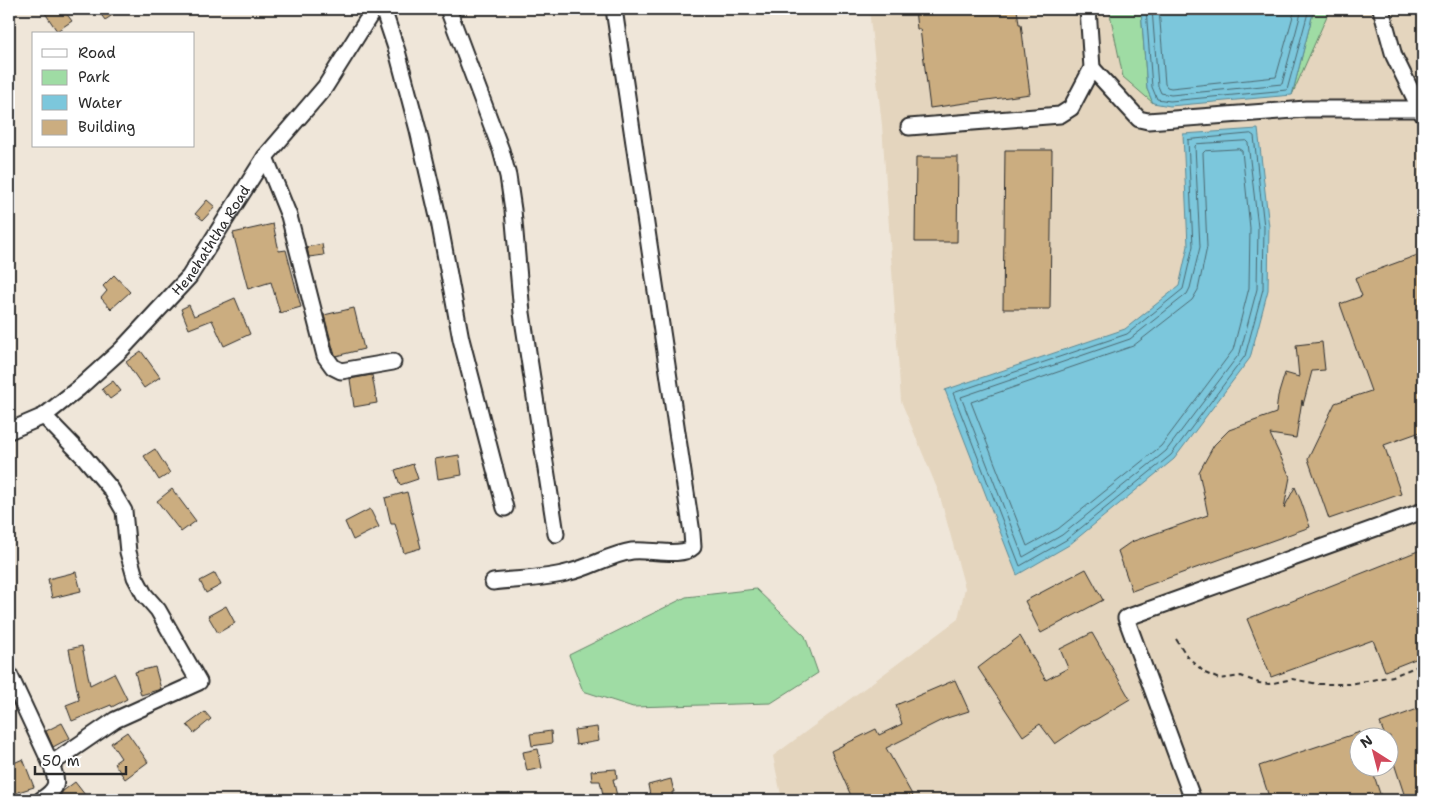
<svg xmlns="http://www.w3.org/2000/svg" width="1432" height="809" viewBox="0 0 1432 809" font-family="'Shantell Sans',sans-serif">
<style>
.built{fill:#e4d5be;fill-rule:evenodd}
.green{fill:#9fdca4;stroke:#658468}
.water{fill:#7cc7dc;stroke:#5c8995}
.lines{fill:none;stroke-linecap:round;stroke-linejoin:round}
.shore{stroke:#4b6972;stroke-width:1}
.building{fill:#cbad80;stroke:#2b2b2b}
.minor-casing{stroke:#2b2b2b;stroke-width:19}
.path{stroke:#2b2b2b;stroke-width:2;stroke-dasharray:5 4;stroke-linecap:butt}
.minor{stroke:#fff;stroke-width:15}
.labels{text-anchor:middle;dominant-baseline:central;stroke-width:4;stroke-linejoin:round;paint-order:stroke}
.street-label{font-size:14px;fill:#2b2b2b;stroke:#fff}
</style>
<rect width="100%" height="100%" fill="#efe6d9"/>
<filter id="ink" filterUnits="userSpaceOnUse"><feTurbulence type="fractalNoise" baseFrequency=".02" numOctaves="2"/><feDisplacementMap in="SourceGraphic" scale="10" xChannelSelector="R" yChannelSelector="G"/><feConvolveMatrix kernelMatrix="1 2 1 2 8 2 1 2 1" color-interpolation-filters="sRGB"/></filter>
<g filter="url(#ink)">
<path class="built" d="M869,9H1423V800H782L773,756L958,619L965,588L939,493L901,401L882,125ZM1360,736H1390V766H1360Z"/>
<g class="green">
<path d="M1109,9H1141L1147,89L1153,103L1123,77Z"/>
<path d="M1314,9H1330L1292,95Z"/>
<path d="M756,589L805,636L818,673L771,703L633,707L583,691L569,655L686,597Z"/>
</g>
<g class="water">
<path d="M1141,9H1314L1292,95L1170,106L1153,103L1147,89Z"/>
<path d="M1258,129L1269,227L1268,290L1250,358L1174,459L1069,545L1017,575L945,390L1125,329L1179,286L1188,246L1183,134Z"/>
</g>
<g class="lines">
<g class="shore">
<path d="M1146,9L1152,87L1157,99L1170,101L1287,90L1309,9"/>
<path d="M1152,9L1158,86L1161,93L1171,95L1282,84L1302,9"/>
<path d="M1159,9L1165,84L1167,87L1171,88L1276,77L1295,9"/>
<path d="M1251,134L1254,136L1264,227L1263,289L1245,356L1171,455L1066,540L1020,566L953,393L1127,334L1183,289L1193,246L1188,140Z"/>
<path d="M1246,141L1248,143L1258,227L1257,289L1240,353L1166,451L1062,535L1023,557L961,397L1130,339L1187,294L1190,288L1200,247L1195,146L1197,144Z"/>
<path d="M1239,149L1242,151L1250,228L1249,288L1233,350L1161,446L1058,529L1027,546L971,402L1133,346L1192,300L1198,290L1207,247L1203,153L1205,151Z"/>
</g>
</g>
<g class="building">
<path d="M52,9H63L72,21L57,31L45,13Z"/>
<path d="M97,9H122L105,20Z"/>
<path d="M915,9H1017L1019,24H1021L1030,94L930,108L920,29H917Z"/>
<path d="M1005,150H1052L1050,309H1003Z"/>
<path d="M916,157H958L957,242H915Z"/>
<path d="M207,200L215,207L203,220L195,214Z"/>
<path d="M273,224L279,251L286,250L301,307L280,313L271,282L248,289L233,233Z"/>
<path d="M322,244L324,255L309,257L307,247Z"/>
<path d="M1423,253V431L1384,445L1401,494L1329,519L1308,459L1335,403L1371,391L1340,304L1362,296L1355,278Z"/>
<path d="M114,275L130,292L111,309L101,298L107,291L103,286Z"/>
<path d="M235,298L250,334L224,346L212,320L189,329L181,309L189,305L194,316Z"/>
<path d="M354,308L364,349L336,356L334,352L324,315Z"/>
<path d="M1322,342L1325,370L1312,371L1303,405L1302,400L1296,438L1270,434L1290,477L1284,508L1295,487L1301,501L1310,527L1132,591L1118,551L1131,542L1208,515L1199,472L1214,445L1229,430L1276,413L1278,396L1285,373L1299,377L1296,345Z"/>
<path d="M141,351L160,377L144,388L126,362Z"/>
<path d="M372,375L377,403L354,407L350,379Z"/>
<path d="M113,381L121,391L110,399L102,389Z"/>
<path d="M155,449L170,473L159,480L144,456Z"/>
<path d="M459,455L462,475L438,479L435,459Z"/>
<path d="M413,464L418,479L400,485L395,470Z"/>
<path d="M172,489L196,521L181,532L157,501Z"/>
<path d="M407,492L421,548L404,553L395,524H391L385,498Z"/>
<path d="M370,509L379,527L353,540L345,522Z"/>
<path d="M1423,549V621L1417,624L1423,640V656L1385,671L1373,640L1271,677L1247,619Z"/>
<path d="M1086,569L1103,600L1041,633L1025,601Z"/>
<path d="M76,572L81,591L52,598L48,579Z"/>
<path d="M215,573L221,585L206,593L200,581Z"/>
<path d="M226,606L235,623L218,633L208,616Z"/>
<path d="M1092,633L1130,699L1097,719L1080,727L1055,744L1040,724L1023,736L978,668L1020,636L1046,680L1068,668L1060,649Z"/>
<path d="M82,646L90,685L114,673L127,699L112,707L111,705L72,721L66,705L79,700L69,649Z"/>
<path d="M155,667L161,689L141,695L135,672Z"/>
<path d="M955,680L969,711L944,719L886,748L915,800H853L831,751L876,729L879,735L902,724L896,705Z"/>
<path d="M1423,707V800H1406L1390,751V736H1385L1380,723Z"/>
<path d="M205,712L211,719L194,733L187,725Z"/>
<path d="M62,723L70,738L53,747L46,731Z"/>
<path d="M597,727L599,741L576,745L574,730Z"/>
<path d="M551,731L552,743L532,746L530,734Z"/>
<path d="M127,732L148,762L125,779L114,763L121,758L111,743Z"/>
<path d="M1360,732V766H1371L1382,800H1270L1259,766Z"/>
<path d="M538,749L542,768L527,771L523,752Z"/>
<path d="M23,759L34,787L9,795V765Z"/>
<path d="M616,769L617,779H613L617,796L604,799L600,781H592L591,771Z"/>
<path d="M671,779L674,792H672L673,800H651L648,785Z"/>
<path d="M75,782L89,800H63L60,796L63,791Z"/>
</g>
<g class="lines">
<g class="minor-casing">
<g id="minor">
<path d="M383,9L397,51L418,130L439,221L461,339L505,508"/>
<path d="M448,9L501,150L508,176L513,210L522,313L556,534"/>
<path d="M1381,9L1394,56L1423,115"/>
<path d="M1092,68L1139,119L1148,121L1306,109H1423"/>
<path d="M909,127L1060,115L1071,108L1092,68L1088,9"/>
<path d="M265,157L289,216L325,356L333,367L341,371L393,362"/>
<path id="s1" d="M9,431L44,416L79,388L121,350L189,277L265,157L325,87L374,9"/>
<path d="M493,582C518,579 546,579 570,572C591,567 611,554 632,551C648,549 682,558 693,547L692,533L614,9"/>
<path d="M9,674L51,764"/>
<path d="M41,800C59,788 58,783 51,764L115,720L199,682L158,610L144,594L135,577L128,552L124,511L111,489L84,457L44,416"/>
<path d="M1193,800L1126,618L1423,511"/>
</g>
</g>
<path class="path" d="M1176,639L1187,656L1205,673L1219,679L1241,676L1259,683L1269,684L1292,679L1318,684H1350L1393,676L1423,664"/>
<use href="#minor" class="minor"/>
</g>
</g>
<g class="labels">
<g class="street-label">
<text stroke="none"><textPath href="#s1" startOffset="282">Henehaththa Road</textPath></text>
</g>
</g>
<rect width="1432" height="809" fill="none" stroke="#fff" stroke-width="30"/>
<rect x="15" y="15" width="1402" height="779" fill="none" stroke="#2b2b2b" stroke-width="2" filter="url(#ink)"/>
<rect x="32" y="32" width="162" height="115" fill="#ffffff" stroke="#aaaaaa"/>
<rect x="42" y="49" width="25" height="8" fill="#ffffff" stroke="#aaaaaa"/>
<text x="78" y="58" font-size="15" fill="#2b2b2b">Road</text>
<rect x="42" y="70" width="25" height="15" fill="#9fdca4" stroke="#aaaaaa"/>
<text x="78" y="82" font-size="15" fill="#2b2b2b">Park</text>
<rect x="42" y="95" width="25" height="15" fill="#7cc7dc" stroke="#aaaaaa"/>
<text x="78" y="108" font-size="15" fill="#2b2b2b">Water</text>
<rect x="42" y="120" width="25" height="15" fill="#cbad80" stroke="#aaaaaa"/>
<text x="78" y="132" font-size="15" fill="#2b2b2b">Building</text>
<g transform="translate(1374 752) rotate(324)"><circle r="24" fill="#ffffff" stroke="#aaaaaa"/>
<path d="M0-4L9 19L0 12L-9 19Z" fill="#d1495b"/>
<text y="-8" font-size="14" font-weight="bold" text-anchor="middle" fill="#2b2b2b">N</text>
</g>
<path d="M35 766v8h91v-8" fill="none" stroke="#2b2b2b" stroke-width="2.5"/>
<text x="42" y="766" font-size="15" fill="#2b2b2b" stroke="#ffffff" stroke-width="4" paint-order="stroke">50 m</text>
</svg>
